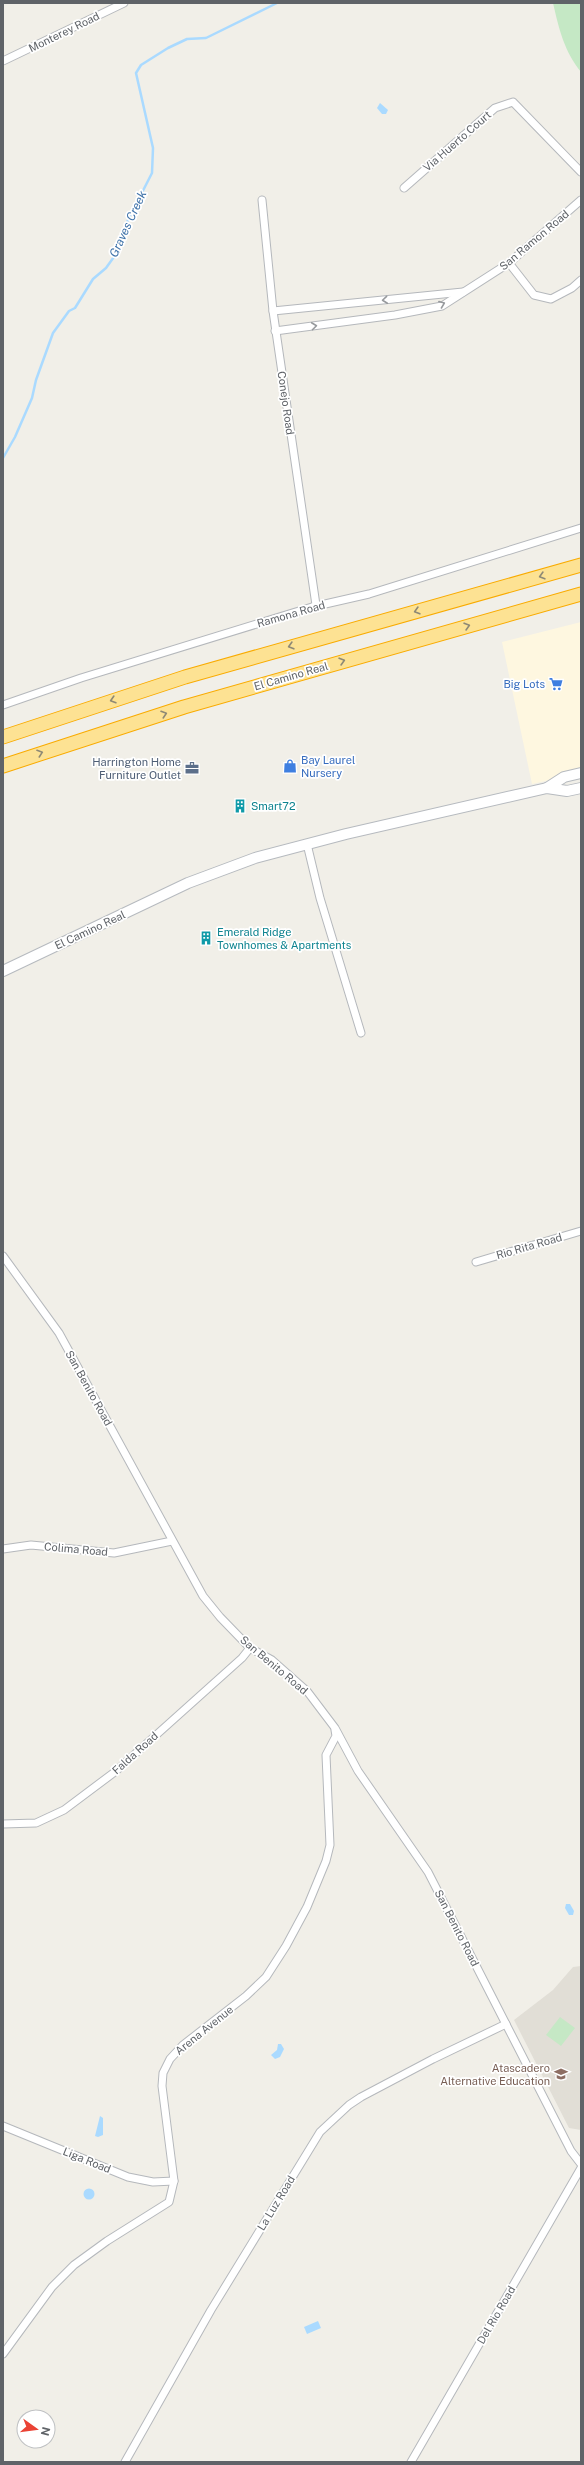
<svg xmlns="http://www.w3.org/2000/svg" width="584" height="2465" viewBox="0 0 584 2465" font-family="'Public Sans',sans-serif">
<style>
.commercial{fill:#fef7e0}
.education{fill:#e1ded6}
.green{fill:#c5e8c5}
.water{fill:#aadaff}
.lines{fill:none;stroke-linecap:round;stroke-linejoin:round}
.stream{stroke:#aadaff;stroke-width:2.5}
.street-casing{stroke:#b5b8bc;stroke-width:9}
.secondary-casing{stroke:#b6babf;stroke-width:12}
.highway-casing{stroke:#f9ab00;stroke-width:15}
.street{stroke:#fff;stroke-width:7}
.secondary{stroke:#fff;stroke-width:10}
.highway{stroke:#fde293;stroke-width:13}
.oneway{stroke:#979a9d}
.oneway2{stroke:#8e8975}
.labels{text-anchor:middle;dominant-baseline:central;stroke-width:3.5;stroke-linejoin:round;paint-order:stroke}
.street-label{font-size:11px;fill:#5f6368;stroke:#fff}
.shop-label{font-size:11px;fill:#366cbe;stroke:#fff;text-anchor:end}
.service-label{font-size:11px;fill:#4e5e75;stroke:#fff;text-anchor:end}
.culture-label{font-size:11px;fill:#0d838f;stroke:#fff;text-anchor:start}
.education-label{font-size:11px;fill:#785e54;stroke:#fff;text-anchor:end}
.water-label{font-size:12px;font-style:italic;fill:#4174aa;stroke:#fff}
</style>
<rect width="100%" height="100%" fill="#f1efe8"/>
<path class="commercial" d="M581,622V773L532,784L502,642Z"/>
<path class="education" d="M581,1966V2130L569,2128L514,2020L553,1990L573,1967Z"/>
<g class="green">
<path d="M553,3H581V72C564,51 559,29 553,3Z"/>
<path d="M560,2017L575,2028L561,2046L546,2035Z"/>
</g>
<g class="water">
<path d="M380,103L388,110L386,114H382L377,108Z"/>
<path d="M566,1904H570L574,1911L573,1915H569L565,1908Z"/>
<path d="M278,2044H281L284,2049L280,2057L275,2059L271,2055L277,2050Z"/>
<path d="M100,2116L103,2118V2135L98,2137L95,2136Z"/>
<circle cx="89" cy="2194" r="5.5"/>
<path d="M318,2321L321,2328L307,2334L304,2327Z"/>
</g>
<g class="lines">
<path class="stream" d="M3,458L15,437L32,398L36,380L53,333L69,311L75,308L93,279L106,268L116,254L128,220L152,173L153,148L136,73L141,65L168,48L187,39L206,38L277,3"/>
<g class="street-casing">
<g id="street">
<path d="M3,61L124,3"/>
<path d="M404,188L495,108L513,102L581,172"/>
<path d="M262,200L273,311L316,605"/>
<path d="M509,263L534,295L551,299L572,288L581,280"/>
<path d="M273,311L463,292"/>
<path d="M275,331L395,315L442,306L509,263L581,200"/>
<path d="M3,705L81,678L312,607L369,594L581,528"/>
<path d="M307,844L320,898L361,1033"/>
<path d="M3,1256L59,1333L203,1596L220,1617L250,1648L272,1660L307,1691L335,1728L358,1771L428,1872L571,2151L581,2164"/>
<path d="M476,1262L581,1231"/>
<path d="M3,1549L31,1545L114,1553L172,1541"/>
<path d="M3,1824L36,1823L64,1810L116,1771L242,1658L250,1648"/>
<path d="M3,2126L128,2177L153,2182L174,2181"/>
<path d="M3,2354L52,2287L74,2265L107,2241L169,2202L174,2181L162,2086L163,2073L170,2059L183,2045L246,1996L266,1977L286,1946L307,1907L326,1861L330,1845L326,1755L336,1736L335,1730"/>
<path d="M125,2462L211,2310L320,2132L349,2105L361,2097L433,2059L506,2024"/>
<path d="M411,2462L581,2168"/>
</g>
</g>
<g class="secondary-casing">
<g id="secondary">
<path d="M547,788L564,777L581,773"/>
<path d="M3,971L188,883L255,858L346,834L547,788L567,791L581,788"/>
</g>
</g>
<g class="highway-casing">
<g id="highway">
<path d="M3,737L185,677L581,565"/>
<path d="M3,766L184,707L581,594"/>
</g>
</g>
<use href="#street" class="street"/>
<use href="#secondary" class="secondary"/>
<use href="#highway" class="highway"/>
</g>
<defs><path id="oneway-chevron" d="M-2-3.5L2.5 0L-2 3.5" fill="none" stroke-width="1.6" stroke-linecap="round" stroke-linejoin="round"/></defs>
<g class="oneway">
<use href="#oneway-chevron" transform="translate(385 300) rotate(174)"/>
<use href="#oneway-chevron" transform="translate(442 304) rotate(-21)"/>
<use href="#oneway-chevron" transform="translate(314 326) rotate(-7)"/>
</g>
<g class="oneway2">
<use href="#oneway-chevron" transform="translate(542 576) rotate(164)"/>
<use href="#oneway-chevron" transform="translate(417 611) rotate(164)"/>
<use href="#oneway-chevron" transform="translate(467 626) rotate(-16)"/>
<use href="#oneway-chevron" transform="translate(291 646) rotate(164)"/>
<use href="#oneway-chevron" transform="translate(342 661) rotate(-16)"/>
<use href="#oneway-chevron" transform="translate(113 700) rotate(163)"/>
<use href="#oneway-chevron" transform="translate(164 714) rotate(-18)"/>
<use href="#oneway-chevron" transform="translate(40 753) rotate(-19)"/>
</g>
<defs>
<g id="supermarket-bare" transform="scale(1.08)"><path d="M-6-5.5h2.5l.6 2H6L4.5 2H-2.5L-4.4-4H-6ZM-1.5 3.2a1.3 1.3 0 1 0 .1 0ZM3 3.2a1.3 1.3 0 1 0 .1 0Z" fill="#3f7fe0" stroke="#fff" stroke-width="2.5" paint-order="stroke"/></g>
<g id="shop-bare" transform="scale(1.08)"><path d="M-5-2.5h2.3a2.7 3.5 0 0 1 5.4 0H5L5.5 6h-11ZM-1.5-2.5h3a1.5 2.3 0 0 0-3 0Z" fill="#3f7fe0" stroke="#fff" stroke-width="2.5" paint-order="stroke"/></g>
<g id="office-bare" transform="scale(1.08)"><path d="M-6-3h4V-5.5h4V-3h4V5H-6ZM-1-4.5V-3h2v-1.5ZM-6 0V1H6V0Z" fill="#5c6f8a" stroke="#fff" stroke-width="2.5" paint-order="stroke"/></g>
<g id="building-bare" transform="scale(1.08)"><path d="M-4-6H4V6H1V3H-1V6H-4ZM-2.5-4.3h1.7v1.8h-1.7ZM.8-4.3h1.7v1.8H.8ZM-2.5-1h1.7V.8h-1.7ZM.8-1h1.7V.8H.8Z" fill="#0f9aa8" stroke="#fff" stroke-width="2.5" paint-order="stroke"/></g>
<g id="school-bare" transform="scale(1.08)"><path d="M0-5L7-2L0 1L-7-2ZM-4 1L0 2.5L4 1V4Q0 6-4 4Z" fill="#8d6e63" stroke="#fff" stroke-width="2.5" paint-order="stroke"/></g>
</defs>
<g fill-rule="evenodd">
<use href="#supermarket-bare" x="556" y="684"/>
<use href="#shop-bare" x="290" y="766"/>
<use href="#office-bare" x="192" y="768"/>
<use href="#building-bare" x="240" y="806"/>
<use href="#building-bare" x="206" y="938"/>
<use href="#school-bare" x="561" y="2074"/>
</g>
<g class="labels">
<g class="street-label">
<text transform="translate(64 32) rotate(-26)">Monterey Road</text>
<text transform="translate(457 141) rotate(-41)">Via Huerto Court</text>
<text transform="translate(534 240) rotate(-40)">San Ramon Road</text>
<text transform="translate(286 403) rotate(82)">Conejo Road</text>
<text transform="translate(291 614) rotate(-16)">Ramona Road</text>
<text transform="translate(291 676) rotate(-16)">El Camino Real</text>
<text transform="translate(90 930) rotate(-25)">El Camino Real</text>
<text transform="translate(529 1246) rotate(-16)">Rio Rita Road</text>
<text transform="translate(89 1388) rotate(61)">San Benito Road</text>
<text transform="translate(76 1549) rotate(5)">Colima Road</text>
<text transform="translate(274 1665) rotate(40)">San Benito Road</text>
<text transform="translate(135 1753) rotate(-42)">Falda Road</text>
<text transform="translate(457 1928) rotate(63)">San Benito Road</text>
<text transform="translate(204 2030) rotate(-39)">Arena Avenue</text>
<text transform="translate(87 2160) rotate(22)">Liga Road</text>
<text transform="translate(276 2203) rotate(-59)">La Luz Road</text>
<text transform="translate(496 2315) rotate(-60)">Del Rio Road</text>
</g>
<g class="shop-label">
<text x="545" y="684">Big Lots</text>
<text x="301" y="760" text-anchor="start">Bay Laurel<tspan x="301" dy="13">Nursery</tspan></text>
</g>
<g class="service-label">
<text x="181" y="762">Harrington Home<tspan x="181" dy="13">Furniture Outlet</tspan></text>
</g>
<g class="culture-label">
<text x="251" y="806">Smart72</text>
<text x="217" y="932">Emerald Ridge<tspan x="217" dy="13">Townhomes &amp; Apartments</tspan></text>
</g>
<g class="education-label">
<text x="550" y="2068">Atascadero<tspan x="550" dy="13">Alternative Education</tspan></text>
</g>
<g class="water-label">
<text transform="translate(128 224) rotate(-65)">Graves Creek</text>
</g>
</g>
<rect width="584" height="2465" fill="none" stroke="#5f6368" stroke-width="8"/>
<g transform="translate(36 2429) rotate(104)"><circle r="19" fill="#ffffff" stroke="#bfc1c3"/>
<path d="M0-3L7 15L0 10L-7 15Z" fill="#ea4335"/>
<text y="-6" font-size="11" font-weight="bold" text-anchor="middle" fill="#5f6368">N</text>
</g>
</svg>
